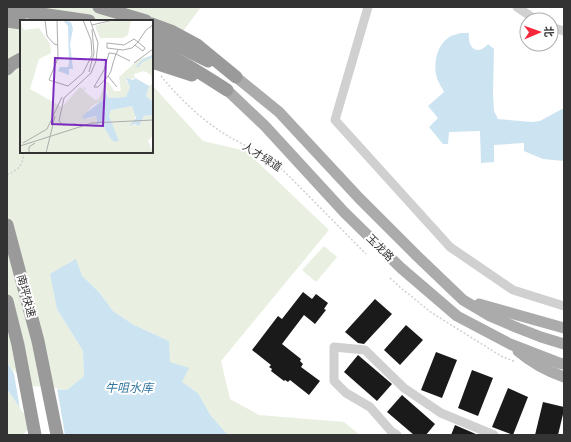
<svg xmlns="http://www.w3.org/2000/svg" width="571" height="442" viewBox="0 0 571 442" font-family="'Fira Sans Condensed','Noto Sans SC',sans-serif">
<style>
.green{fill:#e9f0e1}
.water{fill:#cce3f1}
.pier{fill:#fff}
.building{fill:#1a1a1a}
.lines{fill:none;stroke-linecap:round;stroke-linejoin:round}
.path{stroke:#d0d0d0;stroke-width:1.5;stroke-dasharray:2 2;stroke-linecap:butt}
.minor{stroke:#d0d0d0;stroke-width:9}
.major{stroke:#ababab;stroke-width:11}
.highway{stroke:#9a9a9a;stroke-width:13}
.labels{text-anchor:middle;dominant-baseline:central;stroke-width:4;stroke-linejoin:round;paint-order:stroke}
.street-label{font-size:11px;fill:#333;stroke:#fff}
.water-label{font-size:12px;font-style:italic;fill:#3678a0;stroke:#fff}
.inset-river{fill:none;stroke:#cce3f1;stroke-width:2}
.inset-road{fill:none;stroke:#adadad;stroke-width:1}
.view{fill:#7b2cbf;fill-opacity:0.15;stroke:#7b2cbf;stroke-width:2}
.inset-edge{fill:none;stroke:#333;stroke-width:2}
</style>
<rect width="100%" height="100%" fill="#fff"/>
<g class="green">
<path d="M7,7H201L152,73V21H21V152H152V85L203,141L246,151L329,230L221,361L230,399L259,415L344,422L360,435H228L211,416L198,393L182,382L169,362V341L134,325L113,311L99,292L82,276L57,309L83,351L84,376L67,390L31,388L14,374L7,362Z"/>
<path d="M324,246L337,257L316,282L302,270Z"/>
<path d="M7,389L18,405L35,422L26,435H7Z"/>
</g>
<g class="water">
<path d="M460,33H469C467,47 477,57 488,44L494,49L493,95L494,111L498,119L532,122L540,121L564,108V161L543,159L524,151V143L494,145V162L481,163L480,131L449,132L448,144H443L429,127L438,118L428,106L444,92C442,88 440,85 438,81C432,66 436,44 451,36C454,35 458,34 460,33Z"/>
<path d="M76,259L82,276L99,292L113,311L134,325L169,341L170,362L189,368L182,382L198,393L211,416L228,435H26L35,422L18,405L7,389V362L14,374L31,388L67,390L84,376L83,351L57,309L50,274Z"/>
</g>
<path class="pier" d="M13,368L16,373L32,386L57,388L65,435H24L32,422L20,409Z"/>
<g class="building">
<path d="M303,292L312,299L316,294L328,303L324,309L326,310L315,324L304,315L282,344L301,359L300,361L303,364L301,367L320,381L309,395L290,380L288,382L285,380L284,381L271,371L272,369L269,367L271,365L252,350L278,316L282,319Z"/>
<path d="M375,299L392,314L364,344L358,343L345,332Z"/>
<path d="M406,325L423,340L400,365L384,350Z"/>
<path d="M436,352L457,360L442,398L421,390Z"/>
<path d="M358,355L392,384L377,401L344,372Z"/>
<path d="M472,370L493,378L478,416L458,408Z"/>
<path d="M508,388L528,397L513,435L492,427Z"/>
<path d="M402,395L435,424L426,435H414L387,412Z"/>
<path d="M543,402L564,407V410L558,435H535Z"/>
<path d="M455,425L478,435H451Z"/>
</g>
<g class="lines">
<g class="path">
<path d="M161,76C177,96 199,117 220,131C230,138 241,143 252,149C264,155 275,164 285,172L366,254"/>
<path d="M7,175C20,168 22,167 24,152"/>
<path d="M390,278L401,288L432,313L501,356L516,362"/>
</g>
<g class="minor">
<path d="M368,7L335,120L450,247L513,290L564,306"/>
<path d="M517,7L536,20"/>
<path d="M551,27L564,31"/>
<path d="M397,435L391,431L370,407L346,393L334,381V347L365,350L404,388L441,413L494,435"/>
</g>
<g class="major">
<path d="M236,77L279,112L359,198L415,254L463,300L490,316L518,328L541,337L564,344"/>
<path d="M227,90L265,126L344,212L401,268L457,316L510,344L559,363L564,364"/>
<path d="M479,304L564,328"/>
<path d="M518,351C532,363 547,371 564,377"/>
</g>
<g class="highway">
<path d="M99,7L146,21"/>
<path d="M7,9L89,21"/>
<path d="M7,21L21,23"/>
<path d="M152,24L171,31L197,45L236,77"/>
<path d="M152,35L182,48L208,61"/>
<path d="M152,49C179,58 203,75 227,90"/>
<path d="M152,62L192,75"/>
<path d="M7,69L12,64L21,59"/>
<path d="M7,225L38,341L57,435"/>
<path d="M7,301L18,345L35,435"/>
</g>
</g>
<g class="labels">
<g class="street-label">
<text transform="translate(262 157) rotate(32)">人才绿道</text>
<text transform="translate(380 248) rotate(45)">玉龙路</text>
<text transform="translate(26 296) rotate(75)">南坪快速</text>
</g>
<g class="water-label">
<text x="129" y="388">牛咀水库</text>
</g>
</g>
<g transform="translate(20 20)">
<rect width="133" height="133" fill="#fff"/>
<path d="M94,0H111L108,15L103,18H80L75,6ZM0,2L4,10L19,8L30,24L31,33L19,39L10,69L42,87L60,67L64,70L63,66L66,69L64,71L75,80L79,79L86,62L89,63L94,71H101L99,57L119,39L130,36L133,33V82L126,76L128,69L115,58L106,60L110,67L106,77L88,78L87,70L84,79L72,86L64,96L68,99L76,96L77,102L74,107L83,103L96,118L89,96L91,89L112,86L116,93L113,105L119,104L124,96L133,95V115L128,121L132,130L133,127V133H0ZM124,51L131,55L132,64L129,66L115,58L114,54Z" fill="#e9f0e1" fill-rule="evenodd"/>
<path d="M43,0L51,2L53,9L50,24L53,49H49V55L38,51L40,47H48L49,43L48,6ZM106,58L113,60L115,58L129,66L126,76L133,82V95L124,96L119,106L115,104L109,106L116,98L112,86L91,90L89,96L99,121L95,122L91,119L81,102L73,108L77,102L76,96L64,99L62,96L84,79L85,69L88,78L106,77L110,67Z" fill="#cce3f1"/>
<path class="inset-river" d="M117,47L122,41L133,36"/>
<path class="inset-road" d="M25,0L27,16L34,24L38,25M37,0L38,38L29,60L48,66L63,53L72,35L71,20L63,0M72,5L93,0M115,25L123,31L125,28L118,22L114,19L104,25L87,23V28L103,30L112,28L118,22L126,10L133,5M98,30L96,34L93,43L91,51L89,55L78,67H74L84,50L89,33L96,34L110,41M114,43L133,29M69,52L74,33L72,9M88,56L97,67M44,78L71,53L76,41L78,23L70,0M44,78L39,101L43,105L56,104M3,123L27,109L42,77M0,126L72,103L133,100M9,133V127L15,123M26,133L35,96"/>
<path class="view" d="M35,38L86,40L83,106L32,104Z"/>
<rect width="133" height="133" class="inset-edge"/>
</g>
<rect width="571" height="442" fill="none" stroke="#333333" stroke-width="16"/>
<g transform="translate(539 32) rotate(88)"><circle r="19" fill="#ffffff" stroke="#adadad"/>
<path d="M0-3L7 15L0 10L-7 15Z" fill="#f7283a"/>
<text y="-6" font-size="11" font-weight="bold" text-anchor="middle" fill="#333333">北</text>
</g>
</svg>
